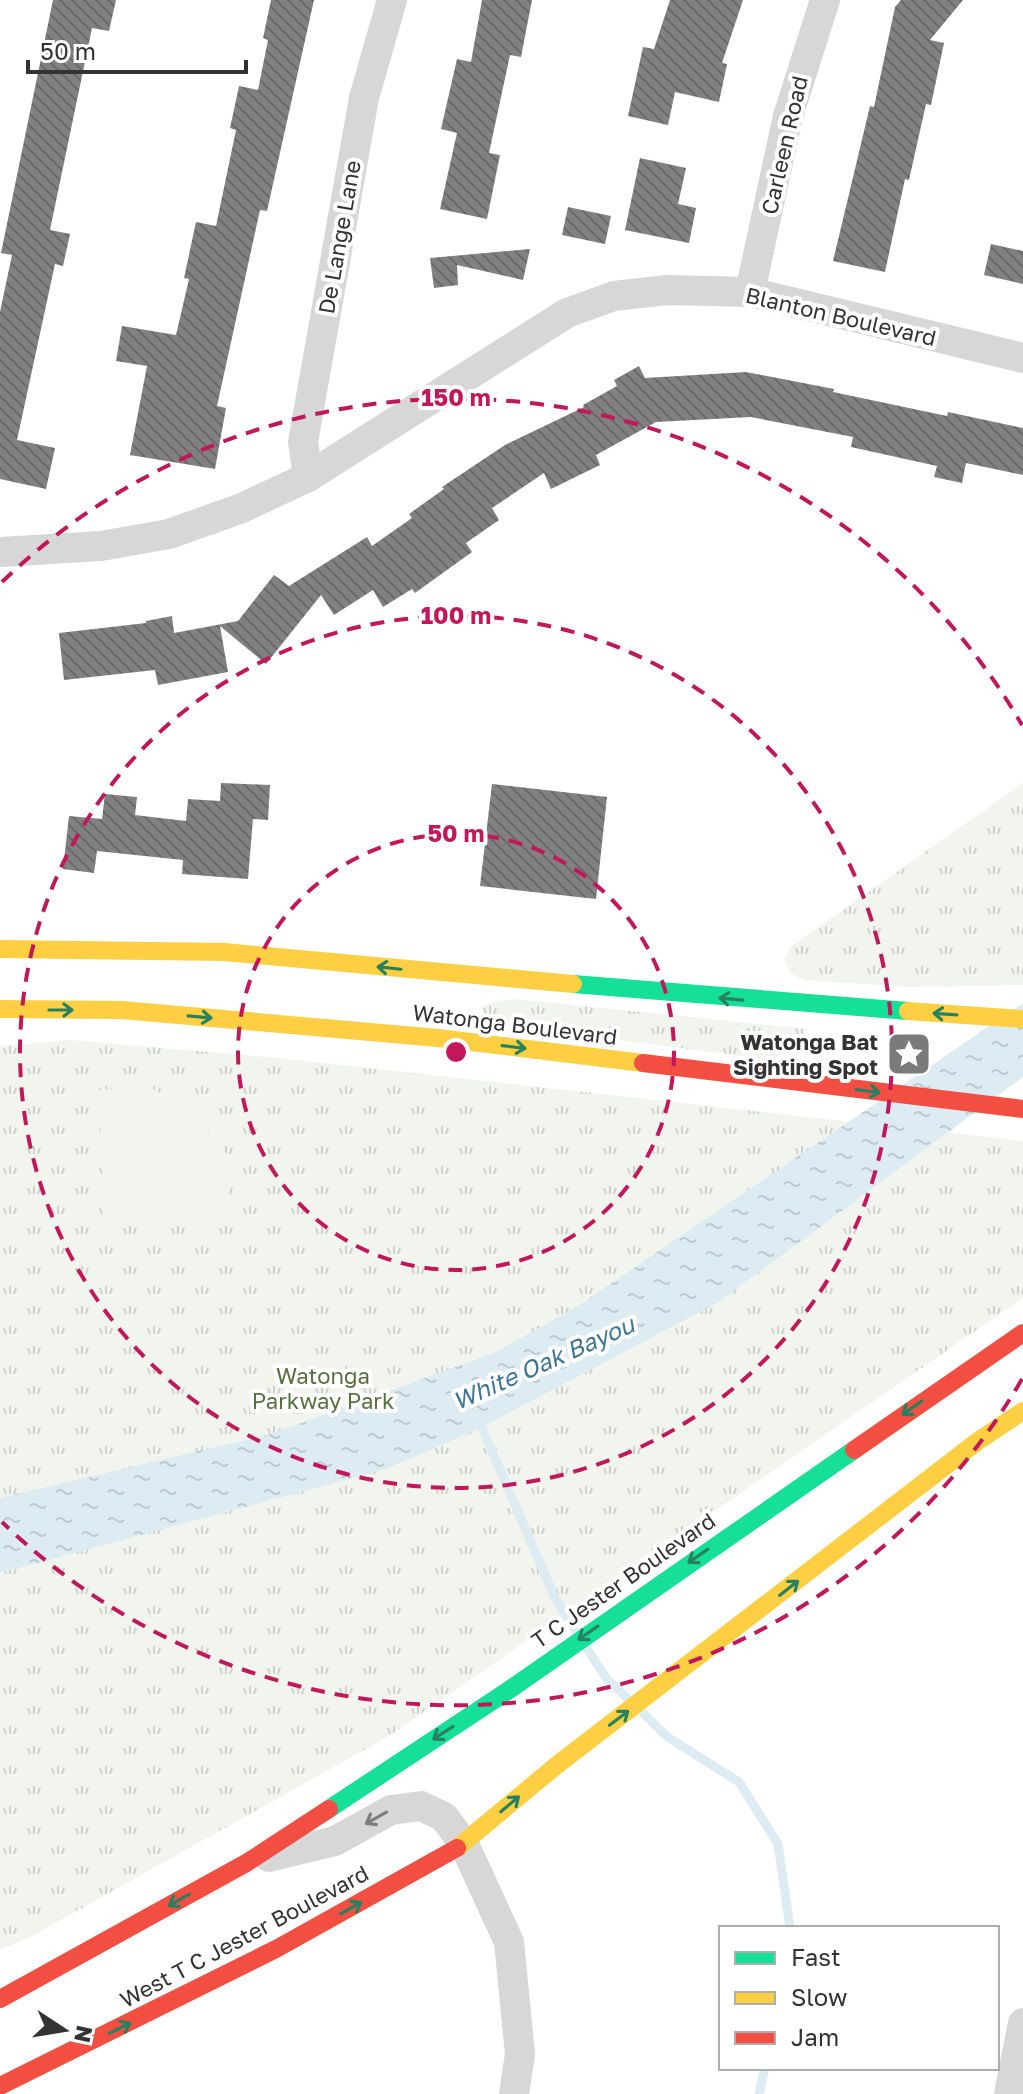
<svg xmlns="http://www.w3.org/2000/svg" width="1023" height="2094" viewBox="0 0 1023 2094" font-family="'Golos Text',sans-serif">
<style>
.park{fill:url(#park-tufts)}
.pitch{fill:#f1f5ed}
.water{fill:url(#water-ripples)}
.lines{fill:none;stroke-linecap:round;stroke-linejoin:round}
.stream{stroke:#ddebf3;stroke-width:9}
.building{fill:url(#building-back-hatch)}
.street{stroke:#d7d7d7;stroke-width:30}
.fast{stroke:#16e098;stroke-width:18}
.slow{stroke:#ffcf43;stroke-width:18}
.jam{stroke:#f24e42;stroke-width:18}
.oneway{stroke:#268160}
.oneway2{stroke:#7d7d7d}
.ring{fill:none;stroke:#c2185b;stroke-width:4;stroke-dasharray:14 10}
.labels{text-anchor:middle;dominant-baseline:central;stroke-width:8;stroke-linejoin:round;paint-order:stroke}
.street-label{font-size:22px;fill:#333;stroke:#fff}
.poi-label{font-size:22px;font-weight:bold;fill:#333;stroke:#fff;text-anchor:end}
.park-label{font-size:22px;fill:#56703f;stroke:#fff}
.water-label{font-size:24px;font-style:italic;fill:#3f7597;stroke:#fff}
.centre{fill:#c2185b;stroke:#fff;stroke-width:4}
.ring-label{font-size:24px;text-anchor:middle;font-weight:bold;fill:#c2185b;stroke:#fff;stroke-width:8;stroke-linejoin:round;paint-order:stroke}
</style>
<defs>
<pattern id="park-tufts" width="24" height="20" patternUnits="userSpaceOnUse" patternTransform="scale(2)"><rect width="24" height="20" fill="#f1f5ed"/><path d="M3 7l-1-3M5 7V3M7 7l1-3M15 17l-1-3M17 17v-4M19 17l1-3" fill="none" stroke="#cfd2cc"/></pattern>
<pattern id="water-ripples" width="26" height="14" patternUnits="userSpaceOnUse" patternTransform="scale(2)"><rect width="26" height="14" fill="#ddebf3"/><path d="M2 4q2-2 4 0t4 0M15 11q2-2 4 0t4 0" fill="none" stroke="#becad1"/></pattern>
<pattern id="building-back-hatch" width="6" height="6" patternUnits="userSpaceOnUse" patternTransform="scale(2)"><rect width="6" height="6" fill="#818181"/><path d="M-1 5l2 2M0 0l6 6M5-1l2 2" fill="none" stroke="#6a6a6a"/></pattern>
</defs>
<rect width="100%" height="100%" fill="#fff"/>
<g class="park">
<path d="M1023,783V985L911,987L804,980L790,973L785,960L789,948Z"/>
<path d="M513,999L807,1029L773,1060L487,1023L482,1018L483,1006L497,1001Z"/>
<path d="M70,1040L278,1058L1023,1141V1298L389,1736L34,1935L0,1950V1046Z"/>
</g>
<path class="pitch" d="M148,1086L199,1116L231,1160L227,1216L120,1227L104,1220L99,1090Z"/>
<path class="water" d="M1023,1003V1077L717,1303L478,1429L386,1469L0,1573V1498L271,1434L494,1353L578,1306Z"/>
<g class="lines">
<g class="stream">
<path d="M477,1416L555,1598L576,1631"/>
<path d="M586,1647L607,1679L627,1698"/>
<path d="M643,1713L666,1736L739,1782L778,1844L790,1928"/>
<path d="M759,2094L765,2068"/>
</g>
</g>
<g class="building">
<path d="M53,0H116L109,31L92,28L50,230L70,234L63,266L55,264L17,440L55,448L46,489L0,479V312L12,255L1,253Z"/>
<path d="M271,0H314L267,211L260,210L217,406L226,408L215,469L130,455L147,366L116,361L122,326L176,335L189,279L184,278L196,222L216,226L236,130L230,128L239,86L258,90L268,40L263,38Z"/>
<path d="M482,0H532L521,57L510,55L489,153L500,155L487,219L440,209L457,133L441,129L457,59L471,62Z"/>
<path d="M670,0H743L722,63L727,64L719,102L675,92L668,125L628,116L643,47L654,49Z"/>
<path d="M901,0H963L930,40L944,43L931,105L926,104L909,180L905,179L885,272L833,261L870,106L874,107L895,7Z"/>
<path d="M640,158L686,168L678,204L696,208L689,243L625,230Z"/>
<path d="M568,207L611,216L605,244L562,235Z"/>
<path d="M991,244L1023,251V284L984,275Z"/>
<path d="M530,249L523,280L457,265L458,285L434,288L430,258Z"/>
<path d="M639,366L645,378L746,372L834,389L833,392L947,416L948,412L1023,428V475L966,463L962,483L934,477L937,466L851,447L853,437L751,417L656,422L596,455L600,465L551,489L544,473L492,508L499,520L466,543L472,552L415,593L412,589L383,607L373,590L334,615L321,595L266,664L220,626L228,672L158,685L155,670L64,680L59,633L146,623V621L172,616L174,633L238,621L274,575L289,586L367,537L372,546L412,518L409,514L444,489L442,487L505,445L584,407L583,405L617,386L614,380Z"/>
<path d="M221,783L270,785L268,820L253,819L248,879L182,874L183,860L97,851L94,873L63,869L69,816L102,819L105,794L137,797L135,815L186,821L188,799L220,801Z"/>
<path d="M492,784L607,797L596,899L480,886Z"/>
</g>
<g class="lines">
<g class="street">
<path d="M750,292L788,116L825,0"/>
<path d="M308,477L303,442L364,98L392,0"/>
<path d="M0,552L101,546L169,534L242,508L308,477L567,313L614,296L667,290L750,292L1023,358"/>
<path d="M269,1857L335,1841L391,1810L421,1806L444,1817L464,1844L509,1942L520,2054L514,2094"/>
<path d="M1009,2094L1023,2023"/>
</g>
<g class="fast">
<path d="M573,984L908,1011"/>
<path d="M329,1809L509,1690L854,1450"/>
</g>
<g class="slow">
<path d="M0,949L224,952L573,984"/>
<path d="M0,1009L122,1010L438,1038L643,1063"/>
<path d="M908,1011L1023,1019"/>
<path d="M457,1848L557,1765L978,1441L1023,1411"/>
</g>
<g class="jam">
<path d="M643,1063L1023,1109"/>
<path d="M854,1450L1023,1333"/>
<path d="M0,1999L248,1862L329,1809"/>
<path d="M0,2086L276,1949L457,1848"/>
</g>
</g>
<defs><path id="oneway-shaft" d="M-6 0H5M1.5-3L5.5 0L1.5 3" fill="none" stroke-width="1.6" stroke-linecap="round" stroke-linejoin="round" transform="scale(2)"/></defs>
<g class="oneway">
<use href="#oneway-shaft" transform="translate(389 968) rotate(-174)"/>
<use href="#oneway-shaft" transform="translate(731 999) rotate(-175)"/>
<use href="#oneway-shaft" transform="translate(61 1010)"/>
<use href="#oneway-shaft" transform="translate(945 1014) rotate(-176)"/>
<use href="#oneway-shaft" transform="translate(200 1017) rotate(5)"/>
<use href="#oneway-shaft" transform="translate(514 1047) rotate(7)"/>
<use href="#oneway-shaft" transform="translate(868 1091) rotate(7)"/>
<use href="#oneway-shaft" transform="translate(912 1408) rotate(145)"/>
<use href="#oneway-shaft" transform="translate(698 1556) rotate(145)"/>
<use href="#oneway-shaft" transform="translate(789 1588) rotate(-38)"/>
<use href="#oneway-shaft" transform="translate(588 1633) rotate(145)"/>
<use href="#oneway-shaft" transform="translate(619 1718) rotate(-37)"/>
<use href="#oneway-shaft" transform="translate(443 1733) rotate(147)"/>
<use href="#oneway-shaft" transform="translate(510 1804) rotate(-40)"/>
<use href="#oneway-shaft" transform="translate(179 1900) rotate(151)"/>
<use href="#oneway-shaft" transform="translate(351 1908) rotate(-29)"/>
<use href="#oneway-shaft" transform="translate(120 2028) rotate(-27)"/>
</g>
<use class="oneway2" href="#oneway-shaft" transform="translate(376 1818) rotate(151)"/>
<g class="ring">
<circle cx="456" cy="1052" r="218"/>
<circle cx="456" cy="1052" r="436"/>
<path d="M1022 1379A654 654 0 0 1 2 1522M2 582A654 654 0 0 1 1022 725"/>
</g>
<defs>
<g id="sight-square" transform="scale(2.3)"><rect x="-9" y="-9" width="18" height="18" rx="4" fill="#7a7a7a" stroke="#fff"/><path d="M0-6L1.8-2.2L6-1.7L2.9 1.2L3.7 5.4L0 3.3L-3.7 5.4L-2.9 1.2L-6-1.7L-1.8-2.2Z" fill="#fff"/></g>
</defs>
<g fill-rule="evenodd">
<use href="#sight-square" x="909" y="1054"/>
</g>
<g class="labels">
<g class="street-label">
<text transform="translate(784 145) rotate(-77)">Carleen Road</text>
<text transform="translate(339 237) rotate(-80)">De Lange Lane</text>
<text transform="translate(841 316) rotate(13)">Blanton Boulevard</text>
<text transform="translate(515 1024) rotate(7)">Watonga Boulevard</text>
<text transform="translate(623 1580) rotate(-35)">T C Jester Boulevard</text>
<text transform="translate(244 1936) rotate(-28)">West T C Jester Boulevard</text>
</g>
<g class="poi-label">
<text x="878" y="1041">Watonga Bat<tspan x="878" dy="25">Sighting Spot</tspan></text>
</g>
<g class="park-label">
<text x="323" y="1375">Watonga<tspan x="323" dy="25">Parkway Park</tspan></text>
</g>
<g class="water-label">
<text transform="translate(543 1362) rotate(-24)">White Oak Bayou</text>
</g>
</g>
<circle cx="456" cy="1052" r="12" class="centre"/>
<g class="ring-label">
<text x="456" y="406">150 m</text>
<text x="456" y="624">100 m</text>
<text x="456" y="842">50 m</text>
</g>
<rect x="719" y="1926" width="280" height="144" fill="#ffffff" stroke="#adadad" stroke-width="2"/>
<rect x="735" y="1952" width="40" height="12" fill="#16e098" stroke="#adadad" stroke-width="2"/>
<text x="791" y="1966" font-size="24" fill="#333333">Fast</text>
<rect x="735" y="1992" width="40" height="12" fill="#ffcf43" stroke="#adadad" stroke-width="2"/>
<text x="791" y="2006" font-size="24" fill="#333333">Slow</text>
<rect x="735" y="2032" width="40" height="12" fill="#f24e42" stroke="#adadad" stroke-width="2"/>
<text x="791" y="2046" font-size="24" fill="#333333">Jam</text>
<g transform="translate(64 2030) rotate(102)" stroke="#ffffff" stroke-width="6" paint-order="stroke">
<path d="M0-6L14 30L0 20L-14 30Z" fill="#333333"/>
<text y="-12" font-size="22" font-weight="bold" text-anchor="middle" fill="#333333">N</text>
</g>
<path d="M28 60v12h218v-12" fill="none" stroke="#333333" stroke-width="4"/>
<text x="40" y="60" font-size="24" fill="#333333" stroke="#ffffff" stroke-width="6" paint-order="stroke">50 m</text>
</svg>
